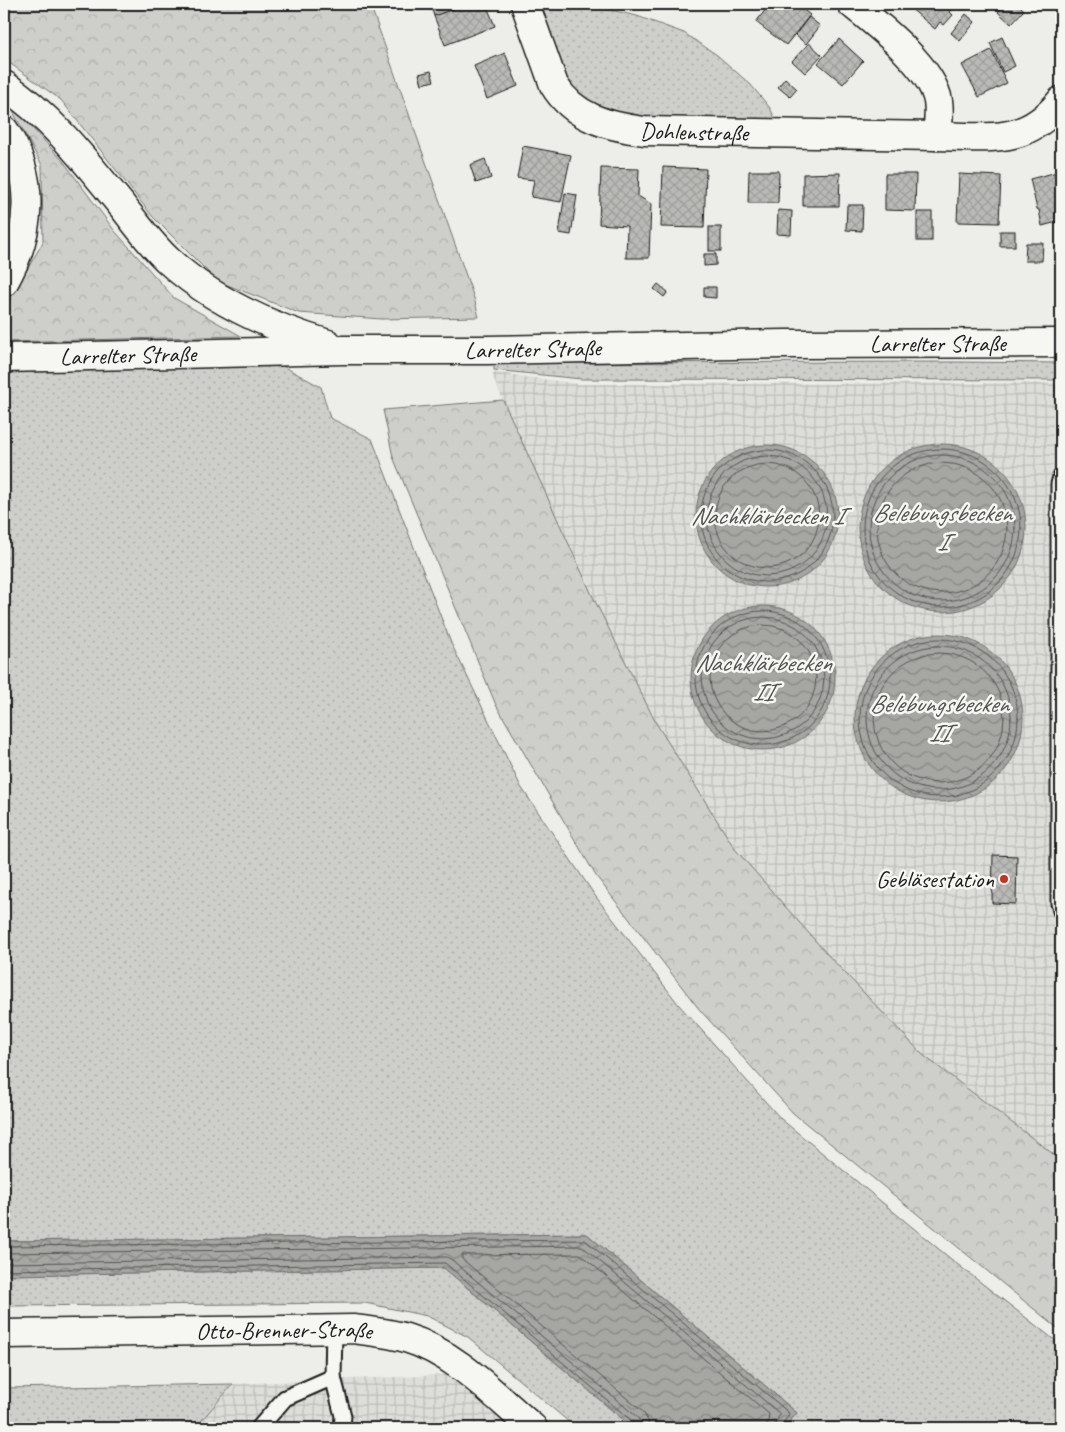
<svg xmlns="http://www.w3.org/2000/svg" width="1065" height="1432" viewBox="0 0 1065 1432" font-family="Caveat,sans-serif">
<style>
.industrial{fill:url(#industrial-grid)}
.green{fill:url(#green-dots);stroke:#757574}
.forest{fill:url(#forest-crowns);stroke:#757574}
.water{fill:url(#water-waves);stroke:#6f6f6d}
.lines{fill:none;stroke-linecap:round;stroke-linejoin:round}
.shore{stroke:#535352;stroke-width:1}
.building{fill:url(#building-cross-hatch);stroke:#1c1c1c}
.lane-casing{stroke:#1c1c1c;stroke-width:19}
.street-casing{stroke:#1c1c1c;stroke-width:31}
.secondary-casing{stroke:#1c1c1c;stroke-width:31}
.lane{stroke:#f6f6f2;stroke-width:15}
.street{stroke:#f6f6f2;stroke-width:28}
.secondary{stroke:#f6f6f2;stroke-width:28}
.poi-dot{fill:#c8321e;stroke:#f6f6f2;stroke-width:2}
.labels{text-anchor:middle;dominant-baseline:central;stroke-width:5;stroke-linejoin:round;paint-order:stroke}
.street-label{font-size:24px;fill:#1c1c1c;stroke:#f6f6f2}
.poi-label{font-size:24px;fill:#1c1c1c;stroke:#f6f6f2;text-anchor:end}
.water-label{font-size:25px;font-style:italic;fill:#535352;stroke:#f6f6f2}
</style>
<defs>
<pattern id="industrial-grid" width="8" height="8" patternUnits="userSpaceOnUse" patternTransform="scale(1.25)"><rect width="8" height="8" fill="#ddddda"/><path d="M0 4h8M4 0v8" fill="none" stroke="#bdbdba"/></pattern>
<pattern id="green-dots" width="8" height="8" patternUnits="userSpaceOnUse" patternTransform="scale(1.25)"><rect width="8" height="8" fill="#cececb"/><path d="M2 2h.1M6 6h.1" fill="none" stroke="#b0b0ae" stroke-width="1.8" stroke-linecap="round"/></pattern>
<pattern id="forest-crowns" width="20" height="18" patternUnits="userSpaceOnUse" patternTransform="scale(1.25)"><rect width="20" height="18" fill="#cececb"/><path d="M2 6a3 3 0 1 1 6 0M12 15a3 3 0 1 1 6 0" fill="none" stroke="#b0b0ae"/></pattern>
<pattern id="water-waves" width="16" height="10" patternUnits="userSpaceOnUse" patternTransform="scale(1.25)"><rect width="16" height="10" fill="#a6a6a3"/><path d="M0 5q4-4 8 0t8 0" fill="none" stroke="#868684"/></pattern>
<pattern id="building-cross-hatch" width="8" height="8" patternUnits="userSpaceOnUse" patternTransform="scale(1.25)"><rect width="8" height="8" fill="#b9b9b6"/><path d="M0 0l8 8M0 8l8-8" fill="none" stroke="#9e9e9c"/></pattern>
</defs>
<rect width="100%" height="100%" fill="#edede9"/>
<filter id="ink" filterUnits="userSpaceOnUse"><feTurbulence type="fractalNoise" baseFrequency=".02" numOctaves="2"/><feDisplacementMap in="SourceGraphic" scale="10" xChannelSelector="R" yChannelSelector="G"/><feConvolveMatrix kernelMatrix="1 2 1 2 8 2 1 2 1" color-interpolation-filters="sRGB"/></filter>
<g filter="url(#ink)">
<g class="industrial">
<path d="M492,373H499L580,384L1061,383V1160L923,1055L827,954L735,849L656,723L593,597L496,385Z"/>
<path d="M469,1374L533,1428H195L233,1384Z"/>
</g>
<g class="green">
<path d="M525,4H558L611,10L637,16L684,33L717,55L751,85L770,108L782,133L575,110Z"/>
<path d="M257,352L321,387L330,418L372,439L451,643L521,787L596,897L679,1005L781,1119L957,1264L1061,1345V1428H784L797,1413L587,1234L4,1241V358Z"/>
<path d="M956,362L1061,363V380L581,379L494,370V363Z"/>
<path d="M444,1268L633,1428H576L468,1337L427,1316L365,1303L4,1306V1275Z"/>
<path d="M233,1384L195,1428H4V1388Z"/>
</g>
<g class="forest">
<path d="M4,4H370L474,298L479,317L381,319L299,313L217,281L153,217L61,100L4,59Z"/>
<path d="M7,101L63,161L114,230L174,298L241,336L4,342V306L9,301L43,242L42,165Z"/>
<path d="M503,400L593,597L656,723L735,849L827,954L923,1055L1061,1160V1331L793,1113L699,1009L596,876L496,705L393,457L383,410Z"/>
</g>
<g class="water">
<circle cx="942" cy="528" r="84"/>
<circle cx="767" cy="516" r="71"/>
<circle cx="763" cy="678" r="72"/>
<circle cx="939" cy="718" r="84"/>
<path d="M587,1234L797,1413L784,1428H633L444,1268L4,1275V1241Z"/>
</g>
<g class="lines">
<g class="shore">
<circle cx="942" cy="528" r="79"/>
<circle cx="767" cy="516" r="66"/>
<circle cx="942" cy="528" r="73"/>
<circle cx="767" cy="516" r="60"/>
<circle cx="942" cy="528" r="65"/>
<circle cx="767" cy="516" r="52"/>
<circle cx="763" cy="678" r="67"/>
<circle cx="763" cy="678" r="61"/>
<circle cx="763" cy="678" r="53"/>
<circle cx="939" cy="718" r="79"/>
<circle cx="939" cy="718" r="72"/>
<circle cx="939" cy="718" r="65"/>
<path d="M4,1246L585,1240L788,1412L789,1415L782,1424L781,1428"/>
<path d="M4,1253L582,1246L779,1413L780,1415L776,1421L774,1428"/>
<path d="M4,1263L447,1257L452,1260L637,1417L641,1422L642,1428"/>
<path d="M4,1270L445,1263L633,1422L635,1428"/>
<path d="M649,1428L648,1421L643,1412L462,1259V1255L580,1254L769,1414L767,1428"/>
</g>
</g>
<g class="building">
<path d="M430,4H467L434,16Z"/>
<path d="M467,4H486L495,26L445,45L434,16Z"/>
<path d="M770,4H796L810,15L786,45L756,22Z"/>
<path d="M912,4H956L950,12L953,15L944,25L940,22L935,29L909,7Z"/>
<path d="M1005,4H1018L1024,10L1011,24L998,12Z"/>
<path d="M966,14L975,22L960,41L951,33Z"/>
<path d="M809,17L820,26L806,44L795,35Z"/>
<path d="M1002,37L1015,66L1003,72L990,43Z"/>
<path d="M839,39L863,61L843,84L818,63Z"/>
<path d="M809,43L822,55L805,73L792,61Z"/>
<path d="M991,50L1007,83L979,97L962,65Z"/>
<path d="M505,53L518,86L487,99L474,66Z"/>
<path d="M431,71L434,81L422,84L419,74Z"/>
<path d="M785,78L797,89L790,97L778,87Z"/>
<path d="M523,146L571,155L561,202L531,197L534,180L517,178Z"/>
<path d="M485,159L491,178L476,183L470,165Z"/>
<path d="M663,167L706,169L704,228L661,227Z"/>
<path d="M601,168L639,169L638,196L651,204L649,258H626L627,226L599,224Z"/>
<path d="M749,171H779L778,203H748Z"/>
<path d="M1061,171V204L1056,206L1061,221L1042,226L1039,210L1037,209L1030,179Z"/>
<path d="M840,173L839,206H803V174Z"/>
<path d="M885,174H916L915,211L885,210Z"/>
<path d="M959,174L1001,176L999,223L957,222Z"/>
<path d="M565,193L577,195L571,235L559,233Z"/>
<path d="M847,205H863L862,231L846,230Z"/>
<path d="M778,210L792,211L791,235L777,234Z"/>
<rect x="917" y="212" width="15" height="29"/>
<rect x="709" y="227" width="12" height="24"/>
<rect x="1000" y="231" width="15" height="15"/>
<path d="M1026,243H1043L1042,261H1025Z"/>
<path d="M704,254H716V265L704,266Z"/>
<path d="M658,284L668,292L664,297L654,289Z"/>
<path d="M704,287H716V298L704,297Z"/>
<path d="M993,855L1017,856L1016,904L992,903Z"/>
</g>
<g class="lines">
<g class="lane-casing">
<g id="lane">
<path d="M1061,477L1059,484V903L1061,911"/>
<path d="M333,1377L343,1416L342,1428"/>
<path d="M259,1428L285,1398L333,1377L334,1330"/>
</g>
</g>
<g class="street-casing">
<g id="street">
<path id="s1" d="M525,4L554,85C574,118 608,126 644,131L937,136C938,124 940,112 938,101C932,67 878,25 852,4"/>
<path d="M937,136C989,137 1025,146 1061,101"/>
<path id="s2" d="M4,1334L353,1329C371,1331 388,1333 406,1338C456,1353 494,1395 533,1428"/>
</g>
</g>
<g class="secondary-casing">
<g id="secondary">
<path d="M4,85C52,117 87,163 123,207C138,226 152,246 170,262C214,302 271,327 328,344"/>
<path d="M4,130C36,177 32,233 4,282"/>
<path id="s3" d="M4,358L343,350H487L785,344L1061,343"/>
</g>
</g>
<use href="#lane" class="lane"/>
<use href="#street" class="street"/>
<use href="#secondary" class="secondary"/>
</g>
</g>
<circle class="poi-dot" cx="1004" cy="879" r="5"/>
<g class="labels">
<g class="street-label">
<text stroke="none"><textPath href="#s1" startOffset="241">Dohlenstraße</textPath></text>
<text stroke="none"><textPath href="#s3" startOffset="934">Larrelter Straße</textPath></text>
<text stroke="none"><textPath href="#s3" startOffset="529">Larrelter Straße</textPath></text>
<text stroke="none"><textPath href="#s3" startOffset="124">Larrelter Straße</textPath></text>
<text stroke="none"><textPath href="#s2" startOffset="280">Otto-Brenner-Straße</textPath></text>
</g>
<g class="poi-label">
<text x="994" y="879">Gebläsestation</text>
</g>
<g class="water-label">
<text x="942" y="513">Belebungsbecken<tspan x="942" dy="29">I</tspan></text>
<text x="767" y="516">Nachklärbecken I</text>
<text x="763" y="663">Nachklärbecken<tspan x="763" dy="29">II</tspan></text>
<text x="939" y="704">Belebungsbecken<tspan x="939" dy="29">II</tspan></text>
</g>
</g>
<rect width="1065" height="1432" fill="none" stroke="#f6f6f2" stroke-width="20"/>
<rect x="10" y="10" width="1045" height="1412" fill="none" stroke="#1c1c1c" stroke-width="2" filter="url(#ink)"/>
</svg>
